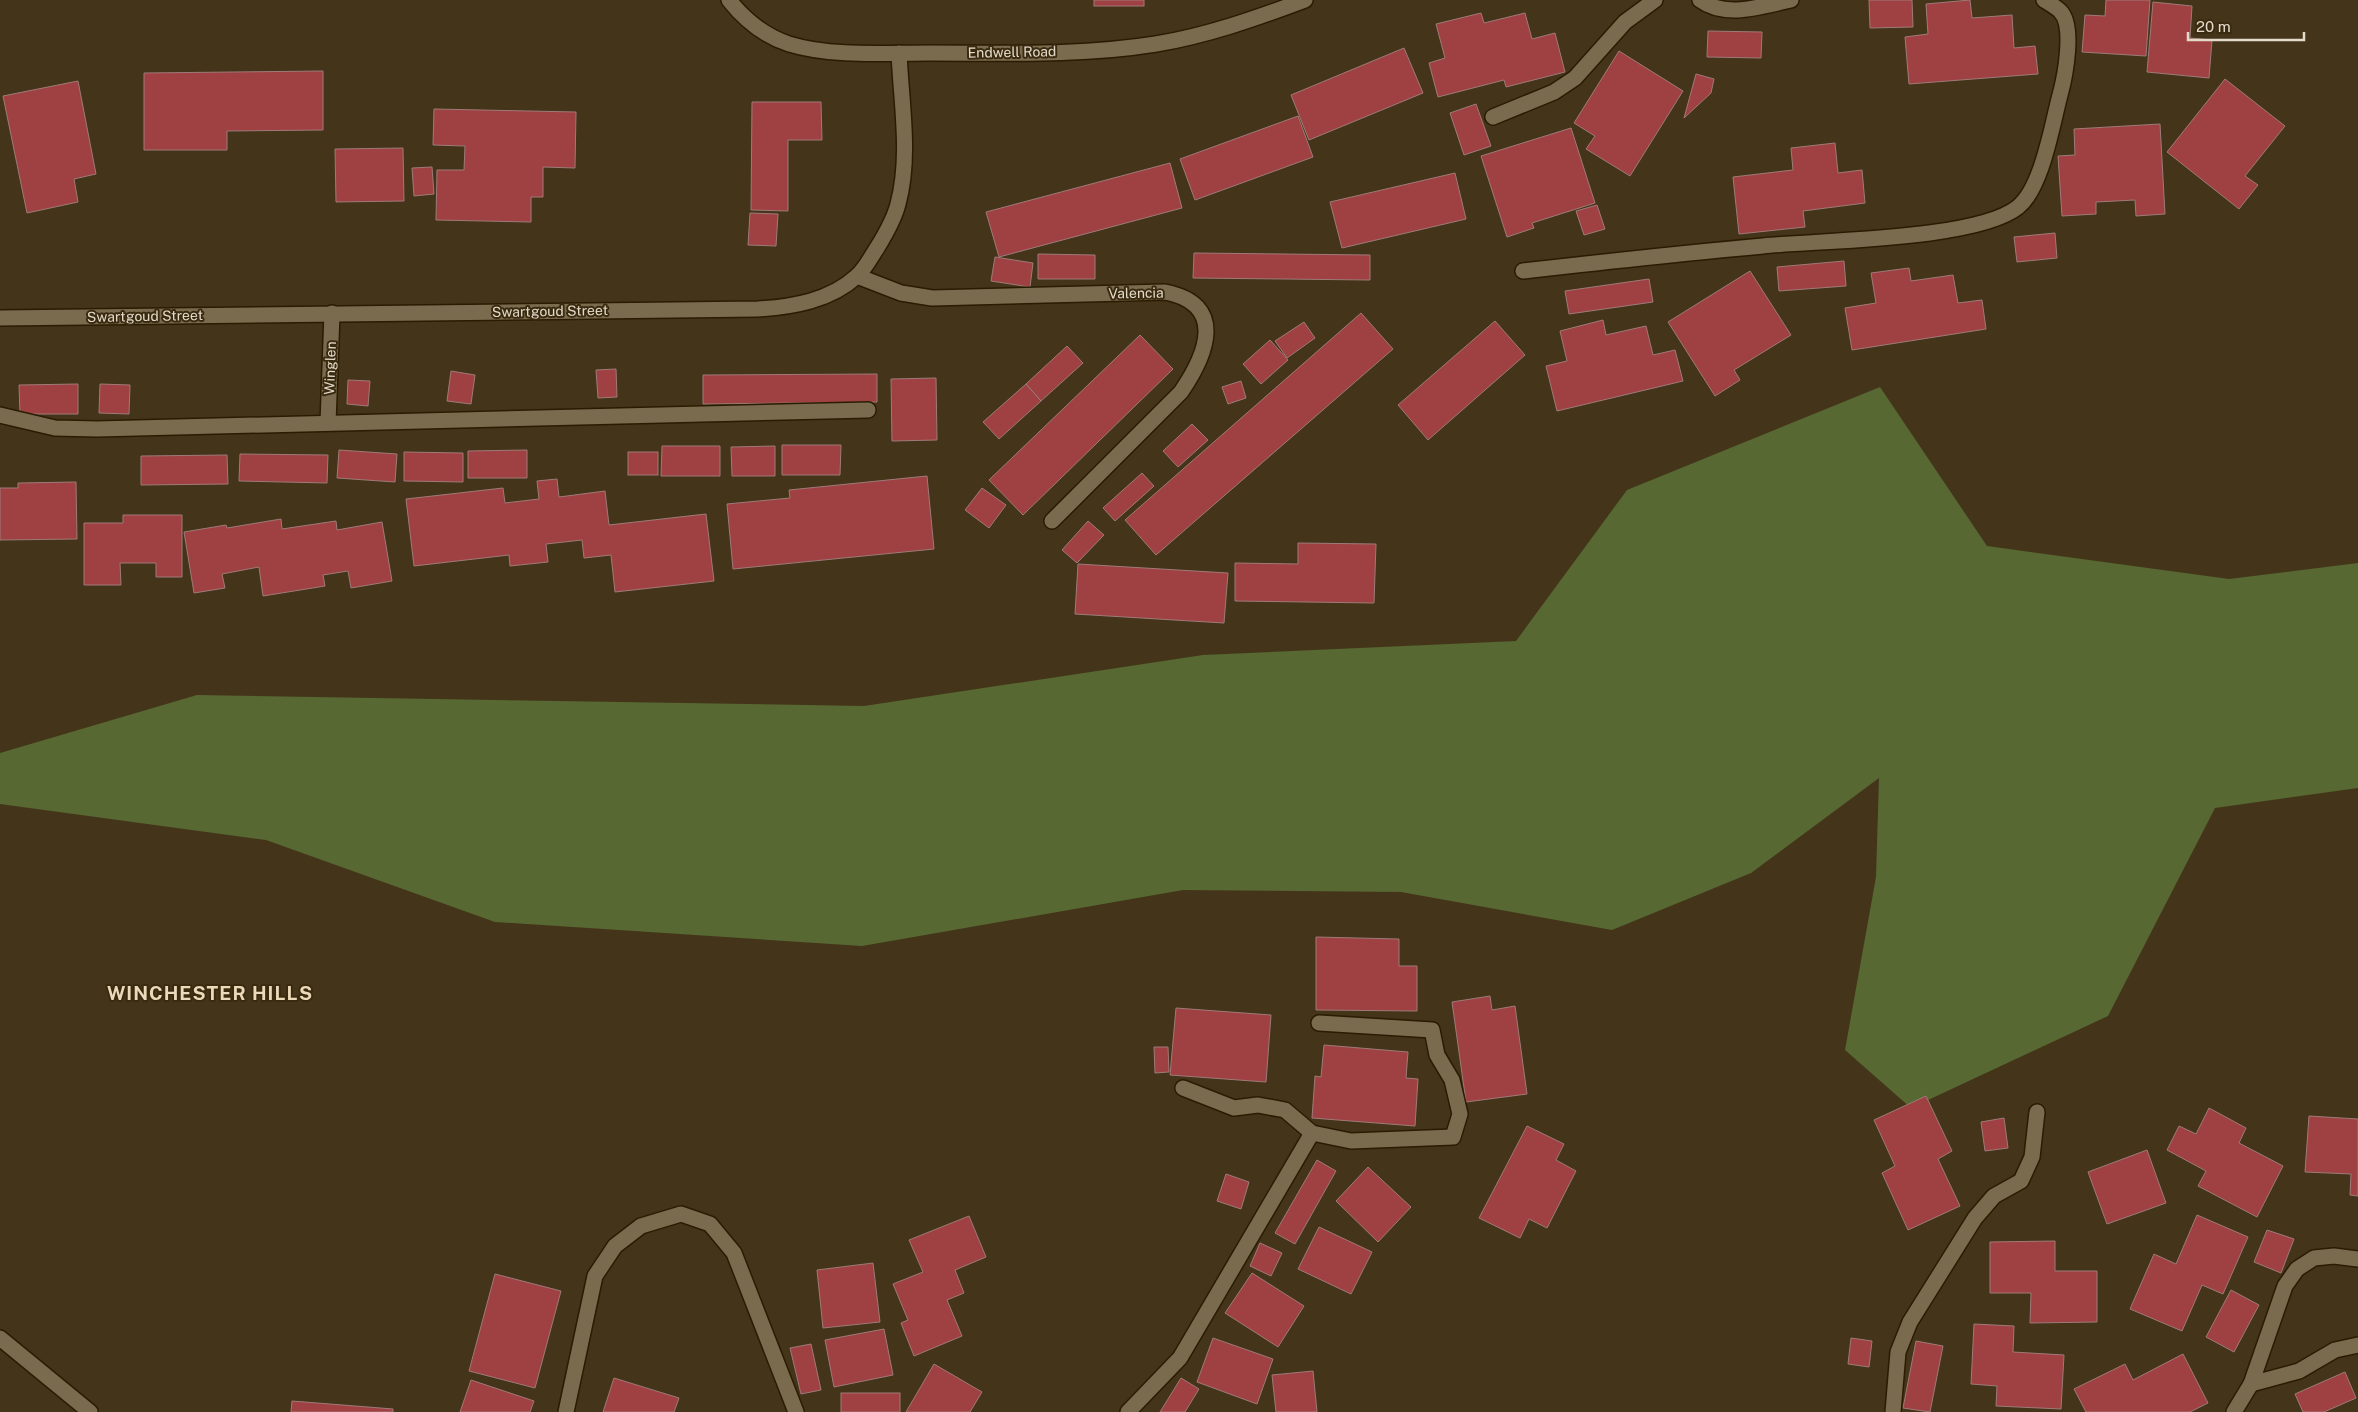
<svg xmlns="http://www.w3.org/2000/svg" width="2358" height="1412" viewBox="0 0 2358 1412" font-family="'Public Sans',sans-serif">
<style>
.green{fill:#576832}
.building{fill:#9f4142;stroke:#9f7a78}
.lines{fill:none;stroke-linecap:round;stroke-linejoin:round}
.service-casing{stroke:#2a1c02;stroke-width:18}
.minor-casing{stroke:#2a1c02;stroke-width:18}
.service{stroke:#7b6b4e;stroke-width:15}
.minor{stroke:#7b6b4e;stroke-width:15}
.labels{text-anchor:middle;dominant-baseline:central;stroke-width:4;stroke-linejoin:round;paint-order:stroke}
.street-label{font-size:14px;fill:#e3daca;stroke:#3a2b10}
.district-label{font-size:19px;font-weight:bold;letter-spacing:1px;fill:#ebd9b9;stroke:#3a2b10}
</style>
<rect width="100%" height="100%" fill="#44351a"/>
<path class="green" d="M1880,387L1987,546L2229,579L2358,563V788L2215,808L2108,1016L1911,1108L1845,1050L1876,877L1879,778L1751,873L1612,930L1401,892L1183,890L862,946L495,922L266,840L0,804V753L197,695L864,706L1203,655L1516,641L1627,490Z"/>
<g class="building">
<rect x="1094" y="0" width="50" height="6"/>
<path d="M1869,0H1912L1913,27L1870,28Z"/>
<path d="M1970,0L1972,18L2012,15L2014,48L2035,46L2038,74L1909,84L1905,37L1928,34L1926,4Z"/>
<path d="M2106,0H2150L2146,56L2082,52L2085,15L2105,16Z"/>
<path d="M2153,2L2192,6L2190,38L2212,40L2209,78L2147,72Z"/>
<path d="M1481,13L1484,23L1525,13L1532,39L1555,33L1565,72L1506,87L1504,80L1438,97L1429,63L1445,58L1436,24Z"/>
<path d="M1708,31L1762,32L1761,58L1707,57Z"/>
<path d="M1404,48L1423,93L1309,140L1291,95Z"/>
<path d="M1619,51L1683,91L1630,176L1586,149L1595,136L1574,123Z"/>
<path d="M323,71V130L227,131V150H144V73Z"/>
<path d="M1696,74L1714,79L1711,93L1684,118Z"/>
<path d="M2225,79L2285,126L2245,176L2258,185L2239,209L2167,152Z"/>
<path d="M78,81L96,174L74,179L78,202L27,213L3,96Z"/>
<path d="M752,102H821L822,140H788V211L751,210Z"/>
<path d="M1476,104L1491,146L1464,155L1450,113Z"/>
<path d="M434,109L576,112L575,168L543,167V197H531V222L436,220L437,170H464L465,146L433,145Z"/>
<path d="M1298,116L1313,157L1195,200L1180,159Z"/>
<path d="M2160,124L2165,214L2136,216L2135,200L2096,202V214L2062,216L2058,156L2075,155L2074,129Z"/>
<path d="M1571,128L1595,203L1532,223L1534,228L1507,237L1481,156Z"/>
<path d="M1835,143L1838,173L1862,170L1865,203L1803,211L1805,227L1739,234L1733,177L1793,170L1791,148Z"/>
<path d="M403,148L404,201L336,202L335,149Z"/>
<path d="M1170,163L1182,208L999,257L986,212Z"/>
<path d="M432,167L434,194L414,196L412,168Z"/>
<path d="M1455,173L1466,219L1342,248L1330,202Z"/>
<path d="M1597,205L1605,229L1584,235L1576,211Z"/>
<path d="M750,213L778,214L776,246L748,245Z"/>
<path d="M2055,233L2057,258L2017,262L2014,237Z"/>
<path d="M1194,253L1370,255V280L1193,278Z"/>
<path d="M1038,254L1095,255V279H1038Z"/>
<path d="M995,257L1033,263L1030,287L991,281Z"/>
<path d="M1844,261L1846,286L1779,291L1777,267Z"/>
<path d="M1909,268L1911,281L1953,275L1958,303L1982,300L1986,329L1852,350L1845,308L1876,303L1871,273Z"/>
<path d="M1750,271L1791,335L1734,370L1740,380L1715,396L1668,322Z"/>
<path d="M1649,279L1653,302L1569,314L1565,291Z"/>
<path d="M1361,313L1393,349L1156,555L1125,520Z"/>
<path d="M1603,320L1606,335L1646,326L1653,355L1675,350L1683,381L1557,411L1546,366L1567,361L1560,331Z"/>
<path d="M1495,321L1525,355L1428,440L1398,405Z"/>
<path d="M1304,322L1315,338L1287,358L1275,341Z"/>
<path d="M1140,335L1173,369L1023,515L989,480Z"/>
<path d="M1270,340L1288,360L1261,384L1243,364Z"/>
<path d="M1067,346L1083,363L1041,401L1026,384Z"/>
<path d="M616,369L617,397L598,398L596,370Z"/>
<path d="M451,371L475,375L471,404L447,401Z"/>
<path d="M877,374V402L703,404V375Z"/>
<path d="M936,378L937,440L892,441L891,379Z"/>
<path d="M348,380L370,381L368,406L347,404Z"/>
<path d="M1241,381L1246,398L1228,404L1222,387Z"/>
<path d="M78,384V414H20L19,385Z"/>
<path d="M100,384L130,385L129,414L99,413Z"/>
<path d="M1026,384L1041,401L999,439L983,422Z"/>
<path d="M1192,424L1208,440L1178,467L1163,451Z"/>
<path d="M782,445H841L840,475H782Z"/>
<path d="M662,446H720V476H661Z"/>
<path d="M775,446V476H732L731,447Z"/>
<path d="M339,450L397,454L395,482L337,478Z"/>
<path d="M527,450V478H468V451Z"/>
<path d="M404,452L463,453V482L404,481Z"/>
<rect x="628" y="452" width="30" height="23"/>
<path d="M240,454L328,455L327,483L239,481Z"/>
<path d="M227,455L228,484L141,485V456Z"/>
<path d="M1142,473L1154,486L1115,521L1103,508Z"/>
<path d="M927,476L934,549L733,569L727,504L790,498L789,490Z"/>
<path d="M557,479L559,497L605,491L609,525L706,514L714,581L615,592L611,555L584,558L582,540L546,544L548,562L510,566L509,555L414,566L406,499L503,488L505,503L539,499L537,481Z"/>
<path d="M76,482L77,539L0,540V488H18V483Z"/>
<path d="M982,488L1006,505L989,528L965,510Z"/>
<path d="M123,515H182V577H156V563H120L121,585H84V523H123Z"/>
<path d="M281,519L282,529L336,521L337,530L382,522L392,581L351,588L348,571L323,575L325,586L263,596L259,567L222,574L225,588L194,593L184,532L226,525L227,528Z"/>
<path d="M1088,521L1104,535L1077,563L1062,550Z"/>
<path d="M1298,543L1376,544L1374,603L1235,601V563L1298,564Z"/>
<path d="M1078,564L1228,573L1224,623L1075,614Z"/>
<path d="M1316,937L1399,939V966H1417V1011L1316,1010Z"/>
<path d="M1490,996L1492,1010L1515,1006L1527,1094L1466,1102L1452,1002Z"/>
<path d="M1176,1008L1271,1015L1266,1082L1170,1075Z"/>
<path d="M1324,1045L1408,1052L1406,1078L1418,1079L1415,1126L1312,1118L1315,1076L1321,1077Z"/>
<path d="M1154,1047H1168L1169,1072L1155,1073Z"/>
<path d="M1926,1096L1952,1151L1938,1159L1960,1206L1908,1230L1882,1173L1895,1166L1874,1120Z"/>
<path d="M2209,1108L2246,1128L2239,1143L2283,1166L2257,1217L2198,1186L2206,1171L2167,1150L2179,1126L2196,1134Z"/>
<path d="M2309,1116L2358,1119V1196L2350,1195L2351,1174L2305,1172Z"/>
<path d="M2004,1118L2008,1148L1985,1151L1981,1122Z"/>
<path d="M1527,1126L1564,1144L1556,1160L1576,1171L1547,1228L1529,1219L1520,1238L1479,1218Z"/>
<path d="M2147,1150L2166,1203L2107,1224L2088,1172Z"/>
<path d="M1317,1160L1336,1171L1295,1244L1275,1233Z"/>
<path d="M1368,1167L1411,1207L1378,1242L1336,1201Z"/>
<path d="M1226,1174L1249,1182L1241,1209L1217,1201Z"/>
<path d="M2197,1215L2248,1237L2223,1294L2202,1285L2182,1331L2130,1309L2154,1254L2176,1264Z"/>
<path d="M969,1216L986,1257L955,1270L964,1293L947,1300L962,1336L914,1356L901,1323L908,1320L893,1284L923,1272L909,1240Z"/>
<path d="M1319,1227L1372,1252L1351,1294L1298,1269Z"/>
<path d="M2267,1230L2294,1239L2281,1273L2254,1262Z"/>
<path d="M2055,1241V1271H2097V1322L2030,1323L2031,1293H1990V1242Z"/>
<path d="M1260,1243L1282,1253L1271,1276L1250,1266Z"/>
<path d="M873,1263L880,1322L823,1328L817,1270Z"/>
<path d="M1252,1273L1304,1306L1278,1347L1225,1313Z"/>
<path d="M495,1274L561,1291L535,1388L469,1371Z"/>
<path d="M2231,1290L2259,1305L2234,1352L2206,1337Z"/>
<path d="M1974,1324L2014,1326L2013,1352L2064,1355L2061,1409L1996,1406L1997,1386L1971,1384Z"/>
<path d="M884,1329L893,1375L834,1387L825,1340Z"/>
<path d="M1213,1338L1273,1359L1257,1404L1197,1382Z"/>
<path d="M1851,1338L1872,1341L1869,1367L1848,1364Z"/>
<path d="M1916,1341L1943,1346L1930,1412L1903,1408Z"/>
<path d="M811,1344L821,1390L801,1394L790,1348Z"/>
<path d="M2183,1354L2208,1403L2190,1412H2086L2074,1389L2125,1364L2133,1380Z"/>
<path d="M934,1364L982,1392L970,1412H906Z"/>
<path d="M1313,1371L1317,1412H1276L1272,1375Z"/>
<path d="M2345,1372L2356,1398L2324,1412H2303L2295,1394Z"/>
<path d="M614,1378L679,1398L674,1412H603Z"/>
<path d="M1181,1378L1199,1389L1185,1412H1160Z"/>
<path d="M471,1380L534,1401L530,1412H460Z"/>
<rect x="841" y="1393" width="59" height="19"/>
<path d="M292,1401L393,1409V1412H291Z"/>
</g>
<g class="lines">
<g class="service-casing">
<g id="service">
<path d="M1183,1088L1234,1108L1258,1105L1285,1110L1312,1133L1351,1141L1453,1137L1460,1114L1452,1080L1437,1055L1432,1030L1319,1023"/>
<path d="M566,1412L595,1276L615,1246L641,1226L681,1214L710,1224L734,1253L796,1412"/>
<path d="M1128,1412L1180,1358L1312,1133"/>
</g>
</g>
<g class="minor-casing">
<g id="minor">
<path d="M729,0C744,19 765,36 789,44C831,57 885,53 929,53C1004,53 1081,56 1156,44C1206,36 1257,18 1305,0"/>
<path d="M1700,0C1726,19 1762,6 1791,0"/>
<path d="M1493,117L1554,92L1575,78L1625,22L1655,0"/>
<path d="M1523,271C1603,262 1683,253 1763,246C1821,240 1977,240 2018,207C2042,188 2052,125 2060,95C2065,77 2075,25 2060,11C2056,7 2049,3 2044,0"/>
<path d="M857,276L901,293L932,298L1165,292C1227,304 1207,354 1181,392L1052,521"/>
<path d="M0,318L758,309C792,307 830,301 857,276C865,269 871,257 877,248C885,235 894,220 898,204C911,156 901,102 899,53"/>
<path d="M0,415L55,428L97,429L868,410"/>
<path d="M328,423L332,313"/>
<path d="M0,1338L90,1412"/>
<path d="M2251,1384L2299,1371L2335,1350L2358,1345"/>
<path d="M1893,1412L1898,1352L1910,1322L1975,1218L1994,1196L2021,1181L2032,1157L2037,1112"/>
<path d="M2234,1412L2251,1384L2285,1286L2297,1269L2314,1258L2334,1256L2358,1259"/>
</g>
</g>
<use href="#service" class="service"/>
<use href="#minor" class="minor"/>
</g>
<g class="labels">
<g class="street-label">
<text transform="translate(1012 52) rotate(-1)">Endwell Road</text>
<text transform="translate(1136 293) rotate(-1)">Valencia</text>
<text transform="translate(550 311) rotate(-1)">Swartgoud Street</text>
<text transform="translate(145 316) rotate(-1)">Swartgoud Street</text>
<text transform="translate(330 368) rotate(-88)">Winglen</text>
</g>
<g class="district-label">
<text x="210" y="993">WINCHESTER HILLS</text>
</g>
</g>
<path d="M2188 32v8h116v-8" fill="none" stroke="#e3daca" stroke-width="2.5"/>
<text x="2196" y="32" font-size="15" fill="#e3daca" stroke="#3a2b10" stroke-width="4" paint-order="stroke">20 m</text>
</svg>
